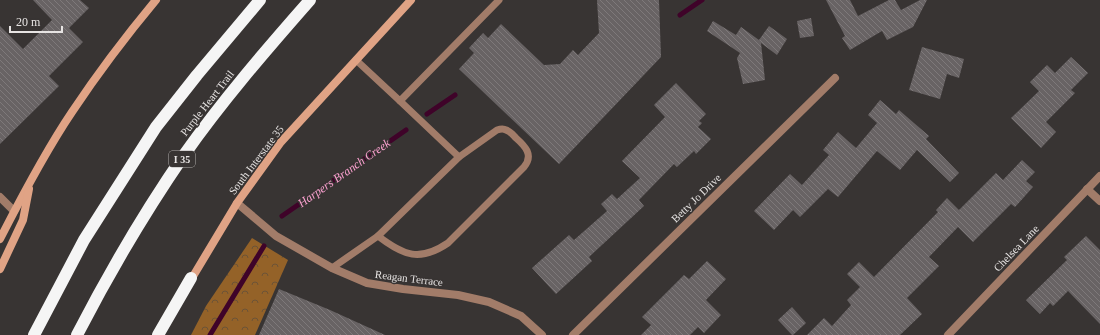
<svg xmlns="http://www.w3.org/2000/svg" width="1100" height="335" viewBox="0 0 1100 335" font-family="'Times New Roman',serif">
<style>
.forest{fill:url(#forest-crowns)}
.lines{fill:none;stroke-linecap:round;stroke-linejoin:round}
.stream{stroke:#3f0329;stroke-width:5}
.building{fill:url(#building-back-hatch)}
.service{stroke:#a27c69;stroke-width:7}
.minor{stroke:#a27c69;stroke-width:8}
.secondary{stroke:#e0a385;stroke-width:8}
.motorway{stroke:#f5f5f5;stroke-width:12}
.labels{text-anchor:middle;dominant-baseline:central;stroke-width:3;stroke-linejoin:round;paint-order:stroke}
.shield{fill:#383433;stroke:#b2afae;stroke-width:1}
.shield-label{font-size:10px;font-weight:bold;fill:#e7e4e3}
.street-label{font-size:11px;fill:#e7e4e3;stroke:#383433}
.water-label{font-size:12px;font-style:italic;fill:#fca1d0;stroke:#383433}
</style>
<defs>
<pattern id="forest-crowns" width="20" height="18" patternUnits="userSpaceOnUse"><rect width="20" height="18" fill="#946228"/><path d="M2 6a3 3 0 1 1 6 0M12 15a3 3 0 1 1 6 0" fill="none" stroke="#6c5336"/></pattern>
<pattern id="building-back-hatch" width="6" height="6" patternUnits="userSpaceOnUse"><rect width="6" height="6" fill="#686364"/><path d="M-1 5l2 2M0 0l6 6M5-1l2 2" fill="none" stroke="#7e797a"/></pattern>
</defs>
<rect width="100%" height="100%" fill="#383433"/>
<path class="forest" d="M252,238L288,260L255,335H191L206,306Z"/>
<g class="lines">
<g class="stream">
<path d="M680,15L702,0"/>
<path d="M427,114L455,95"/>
<path d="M282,216L406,130"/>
<path d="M210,335L264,246"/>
</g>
</g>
<g class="building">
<path d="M33,0H80L89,8L69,28L83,42L49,76L59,86L0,144V26L23,49L52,20Z"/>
<path d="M597,0H659L661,57L559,164L459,69L474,53L469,48L483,33L488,38L501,24L544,65L560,64L573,50L578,55L599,33Z"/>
<path d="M826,0H850L858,16L889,0H895L901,10L920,0H927L913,27L887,40L882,31L850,50L842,38L845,36Z"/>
<path d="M811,18L814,36L800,38L797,21Z"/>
<path d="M713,21L736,35L741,27L759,40L769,26L787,39L777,55L761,43L765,80L743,84L737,58L740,53L707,31Z"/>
<path d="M922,47L964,59L959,78L947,74L940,99L909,90Z"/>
<path d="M1071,57L1088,73L1071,90L1075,93L1046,122L1056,132L1041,148L1011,118L1039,91L1030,82L1047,65L1055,73Z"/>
<path d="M676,83L706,114L699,121L702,123L698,127L711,139L696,154L694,151L677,167L674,164L639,200L644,206L589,257L592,261L556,294L532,268L569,235L574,240L607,211L601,204L612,194L617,199L640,178L622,161L665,117L654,105Z"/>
<path d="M880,100L896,114L899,110L929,136L926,139L959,173L950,182L917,150L900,170L877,151L838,197L828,189L800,217L793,210L774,230L754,211L790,174L802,185L829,155L823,150L838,132L856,148L877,123L868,115Z"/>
<path d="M1022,160L1035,172L1026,181L1033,187L1015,207L1011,204L973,242L958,227L929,257L939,266L907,298L922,314L900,335H807L824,318L832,326L851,305L847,300L860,287L847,274L859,262L874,277L938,212L936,210L947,198L959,210L996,173L1003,180Z"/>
<path d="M1086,236L1100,250V324L1068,291L1053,306L1050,303L1040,314L1026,300L1067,260L1064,257Z"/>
<path d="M707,261L726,279L706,300L721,315L704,333L698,327L690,335H641L651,325L642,317L684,275L689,279Z"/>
<path d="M279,289L330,310L385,335H259Z"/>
<path d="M792,307L806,323L793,335H792L778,320Z"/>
</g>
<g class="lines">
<g class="service">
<path d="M356,60L400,101L499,0"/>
<path d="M378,236C404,256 420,262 448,243L524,167C534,155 525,146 516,138C513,135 510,131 506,130C503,128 500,129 497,130L459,157"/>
<path d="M332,268L378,236L459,157L400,101"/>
</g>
<g class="minor">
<path d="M1087,189L1100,201"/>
<path d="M0,197L14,211"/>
<path d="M237,203L276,236L332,268L367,283L403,289L458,295L489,302L521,316L542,335"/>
<path d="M573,335L835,78"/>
<path d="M948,335L1100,176"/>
</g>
<g class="secondary">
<path d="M0,239C22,196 45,152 72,112C98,73 126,36 156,0"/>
<path d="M0,269L23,220L29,189"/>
<path d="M189,283L237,203L281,142L411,0"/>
</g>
<g class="motorway">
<path d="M34,335L84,240L156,127L197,75L260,0"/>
<path d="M77,335C109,273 144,213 184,155C222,101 266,50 310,0"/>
<path d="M158,335L191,278"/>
</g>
</g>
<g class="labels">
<rect class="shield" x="169" y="151" width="26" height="16" rx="3"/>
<g class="shield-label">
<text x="182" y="159">I 35</text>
</g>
<g class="street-label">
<text transform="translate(207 103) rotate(-52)">Purple Heart Trail</text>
<text transform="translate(256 160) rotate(-53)">South Interstate 35</text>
<text transform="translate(696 198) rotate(-44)">Betty Jo Drive</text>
<text transform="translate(1016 248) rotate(-46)">Chelsea Lane</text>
<text transform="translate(409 278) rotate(7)">Reagan Terrace</text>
</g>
<g class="water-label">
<text transform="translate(344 173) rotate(-35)">Harpers Branch Creek</text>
</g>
</g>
<path d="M10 26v6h52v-6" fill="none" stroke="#e7e4e3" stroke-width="2"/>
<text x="16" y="26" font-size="12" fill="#e7e4e3" stroke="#383433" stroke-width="3" paint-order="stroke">20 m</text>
</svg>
